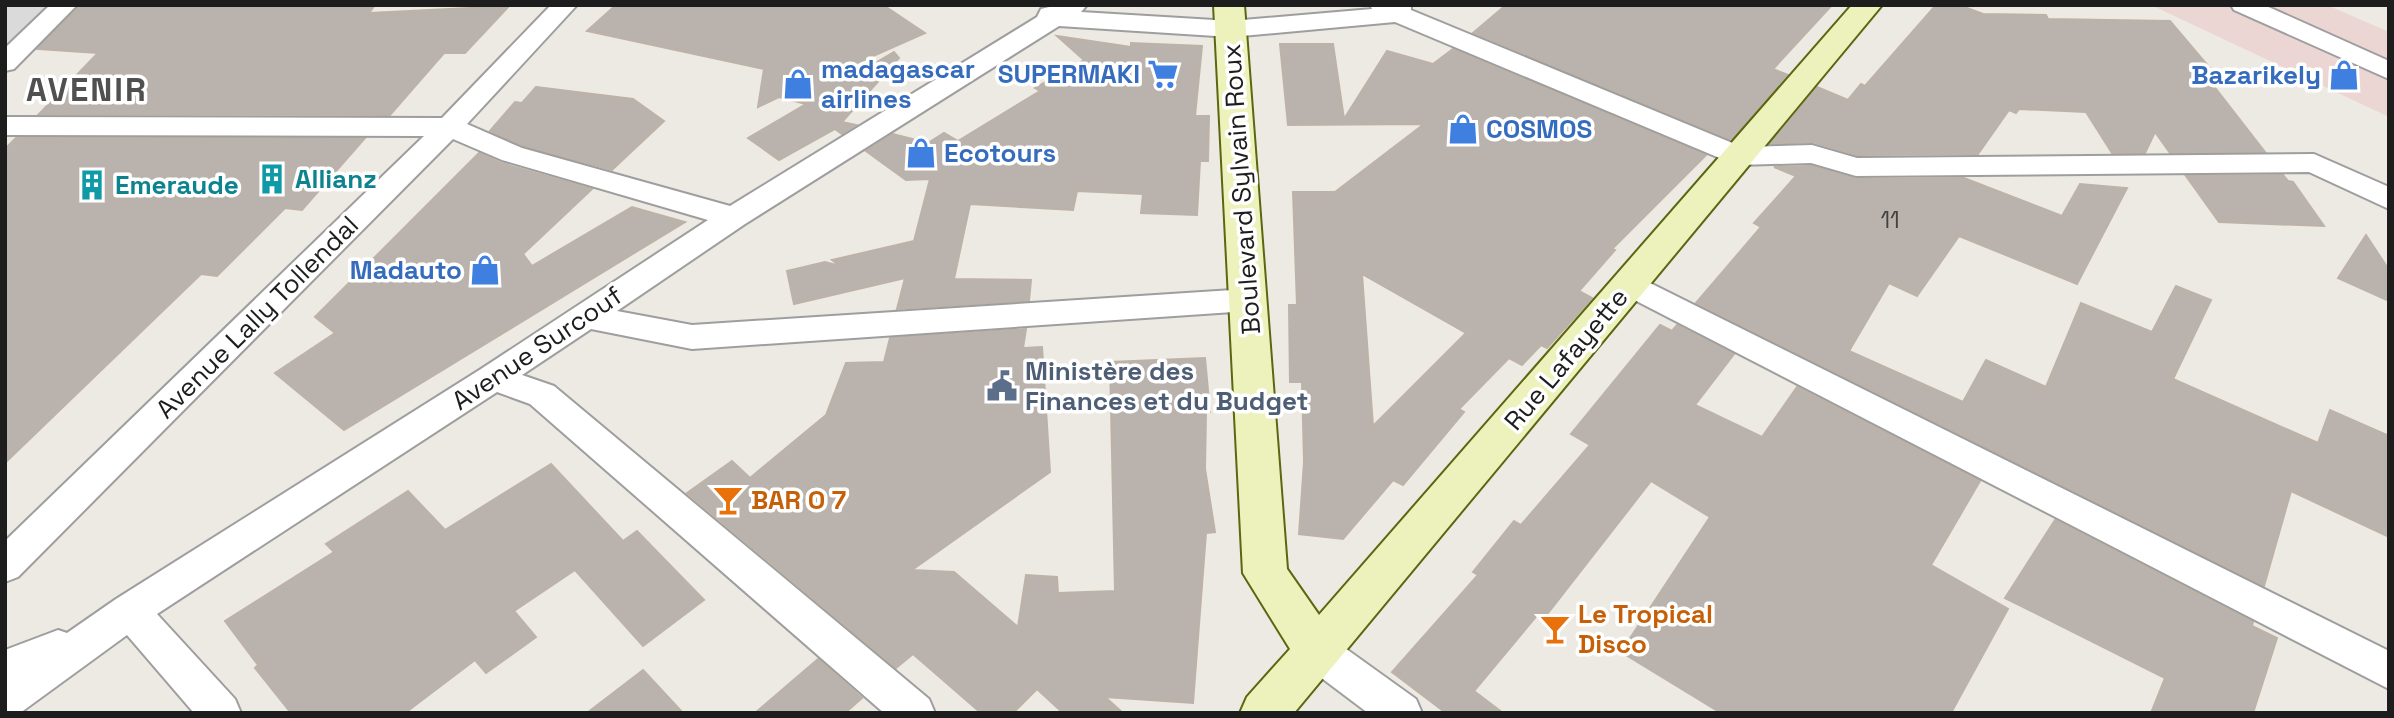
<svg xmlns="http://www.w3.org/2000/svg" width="2394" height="718" viewBox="0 0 2394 718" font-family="'Space Grotesk',sans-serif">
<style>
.residential{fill:#dadada}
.commercial{fill:#ecd6d4}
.building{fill:#bab3ad;stroke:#bdb2a7;stroke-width:2;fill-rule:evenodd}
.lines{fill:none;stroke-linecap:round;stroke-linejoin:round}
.street-casing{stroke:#9e9e9e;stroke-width:4}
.secondary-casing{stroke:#5a6710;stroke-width:4}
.street{fill:#fff;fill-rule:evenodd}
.secondary{fill:#edf2bc;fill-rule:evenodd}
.labels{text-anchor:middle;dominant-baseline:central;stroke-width:7;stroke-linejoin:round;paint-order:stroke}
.number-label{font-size:23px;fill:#444241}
.shop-label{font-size:26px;font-weight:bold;fill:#366cbe;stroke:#fff;text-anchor:start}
.culture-label{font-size:26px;font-weight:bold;fill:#0d838f;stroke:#fff;text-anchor:start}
.street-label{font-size:26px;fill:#1d1d1d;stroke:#fff}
.service-label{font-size:26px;font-weight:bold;fill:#4e5e75;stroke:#fff;text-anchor:start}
.food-label{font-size:26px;font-weight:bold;fill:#c56008;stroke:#fff;text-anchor:start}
.district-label{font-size:33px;font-weight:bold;letter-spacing:2px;fill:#505050;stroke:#fff}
</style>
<rect width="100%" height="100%" fill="#edeae3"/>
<path class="residential" d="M5,5H54L5,53Z"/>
<path class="commercial" d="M2151,5H2327L2389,32V117Z"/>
<g class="building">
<path d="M81,5H375L369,13L509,6L465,53H444L390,115L39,114L98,53L37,49Z"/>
<path d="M616,5H883L925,33L830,75L848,79L894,52L899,58L842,122L856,125L842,134L835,129L779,160L748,138L806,104L779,97L758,107L764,69L587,31Z"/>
<path d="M1506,5H1832L1773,69L1788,75L1731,140L1473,33Z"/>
<path d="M1936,5H1959L1983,14L2046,15L2048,19L2170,21L2209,67H2199L2265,152L2170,153L2155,132L2145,153H2112L2086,112L2019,109L2016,113L2009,110L1978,154L1857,155L1813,142L1770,144L1817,87L1848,100L1861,84L1865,86Z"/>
<path d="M1057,36L1131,47V43L1202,46L1195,116H1209L1208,161H1200L1197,215L1141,213L1143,194L1077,191L1073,210L970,204L954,279L1031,280L1029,301L897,309L905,278L794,304L787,271L825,262L840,266L832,260L914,241L930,179L906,180L866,151L893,134L928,143L944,133L958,141L1040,91L1035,88L1084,60Z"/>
<path d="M1280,44H1333L1344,119L1387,51L1433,64L1453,49L1706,155L1612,249L1615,250L1579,291L1592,298L1547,348L1541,345L1522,365L1509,358L1459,409L1464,412L1403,485L1393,480L1343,539L1299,534L1304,462L1302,382H1290L1289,305H1297L1293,192H1335L1424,124L1288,125ZM1362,274L1466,333L1373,426Z"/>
<path d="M536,87L633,99L664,121L612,170L523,146L490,131L515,102L522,103Z"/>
<path d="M16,138H365L302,210L285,208L217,276L201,274L5,463V149Z"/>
<path d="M479,153L501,163L592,189L523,254L532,266L632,207L685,222L344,430L275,373L335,333L315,317Z"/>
<path d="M1811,166L1856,179L1964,178L2062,216L2080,184L2127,188L2077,284L1959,236L1917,296L1889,283L1849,351L1963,402L1986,360L2046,387L2081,303L2152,332L2176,286L2211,300L2173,379L2318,443L2330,410L2389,436V537L2291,491L2264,586L1696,303L1761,227L1754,223L1796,176L1774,167Z"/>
<path d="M2283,175L2288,181L2293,182L2324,226L2219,222L2186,176Z"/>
<path d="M2366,235L2389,270V301L2338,278Z"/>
<path d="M1660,325L1672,331L1677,325L1734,354L1695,405L1762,437L1797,387L1980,481L1931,565L2008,609L1951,713H1721L1621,652L1710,517L1651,481L1545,617L1539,613L1474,691L1503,713H1446L1392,672L1478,575L1473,572L1514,521L1521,525L1590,445L1571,434Z"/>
<path d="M1026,329L1023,348L1042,347L1050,472L912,570L954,572L1018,627L1026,575L1057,577L1058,593L1115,591L1110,362L1205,358L1210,412H1206L1205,469L1215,532L1206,533L1193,703L1105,697L1123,713H1063L1037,689L1013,713H981L913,654L896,668L687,493L732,461L750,478L826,415L846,363L884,362L890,338Z"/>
<path d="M551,464L623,541L637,531L704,600L643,646L575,570L514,611L536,637L486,673L475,660L405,713H291L255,668L258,665L225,621L334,552L326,544L408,491L445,530Z"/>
<path d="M2055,520L2253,622L2252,626L2277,638L2253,713H2151L2165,678L2005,598Z"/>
<path d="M818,659L862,698L845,713H755Z"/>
<path d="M643,670L683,713H587Z"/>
</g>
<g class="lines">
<g class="street-casing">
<g id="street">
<path d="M50,5H77L14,69L5,71V48Z"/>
<path d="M551,5H577L467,124L522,148L730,206L1037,17L1041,9L1057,5H1087L1081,12L1231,21L1372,9L1370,5H1411V10L1742,147L1812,145L1857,158L2314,154L2389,187V209L2309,172L1856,176L1811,163L1739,165L1729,162L1395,22L1231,37L1059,26L745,224L617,311L692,325L1248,289L1259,292L1264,300L1259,308L1248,311L692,349L591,329L522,375L554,386L929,699L935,713H884L530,404L497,392L157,614L235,699L241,713H194L127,635L20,713H5V650L58,630L67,633L116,599L481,369L708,220L502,160L453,139L18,577L5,582V541L424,136L5,135V117L442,118Z"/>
<path d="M2231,5H2264L2389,61V79L2234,10Z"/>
<path d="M1630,273L2389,651V689L1619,292L1614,284L1619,276Z"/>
<path d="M1317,633L1331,638L1416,699L1422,713H1368L1303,664L1297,651L1303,638Z"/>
</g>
</g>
<g class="secondary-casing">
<path id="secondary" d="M1214,5H1244L1287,569L1319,615L1852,5H1882L1294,713H1240L1247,697L1290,649L1243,573Z"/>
</g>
<use href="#street" class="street"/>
<use href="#secondary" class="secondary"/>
</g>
<defs>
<g id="supermarket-bare" transform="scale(2.415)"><path d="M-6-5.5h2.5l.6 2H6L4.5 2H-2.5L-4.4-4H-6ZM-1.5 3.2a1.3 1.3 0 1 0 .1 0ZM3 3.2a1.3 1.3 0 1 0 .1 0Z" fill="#3f7fe0" stroke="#fff" stroke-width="2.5" paint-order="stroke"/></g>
<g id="shop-bare" transform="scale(2.415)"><path d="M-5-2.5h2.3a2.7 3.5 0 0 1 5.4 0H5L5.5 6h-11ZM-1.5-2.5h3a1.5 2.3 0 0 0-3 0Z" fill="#3f7fe0" stroke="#fff" stroke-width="2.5" paint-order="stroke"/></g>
<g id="building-bare" transform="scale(2.415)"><path d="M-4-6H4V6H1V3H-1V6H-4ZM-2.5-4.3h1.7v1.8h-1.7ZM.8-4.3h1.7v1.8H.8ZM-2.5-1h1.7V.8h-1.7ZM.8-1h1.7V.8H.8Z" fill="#0f9aa8" stroke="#fff" stroke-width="2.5" paint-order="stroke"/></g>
<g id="civic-bare" transform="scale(2.415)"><path d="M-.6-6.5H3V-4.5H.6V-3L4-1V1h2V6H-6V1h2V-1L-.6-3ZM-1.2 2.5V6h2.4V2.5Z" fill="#5c6f8a" stroke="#fff" stroke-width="2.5" paint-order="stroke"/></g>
<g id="bar-bare" transform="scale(2.415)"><path d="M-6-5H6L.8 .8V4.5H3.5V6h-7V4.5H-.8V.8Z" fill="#e8710a" stroke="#fff" stroke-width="2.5" paint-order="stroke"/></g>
</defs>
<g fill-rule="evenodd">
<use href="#supermarket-bare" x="1163" y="74"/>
<use href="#shop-bare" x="2344" y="75"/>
<use href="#shop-bare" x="798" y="84"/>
<use href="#shop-bare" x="1463" y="129"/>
<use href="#shop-bare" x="921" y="153"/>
<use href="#building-bare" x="272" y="179"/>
<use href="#building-bare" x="92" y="185"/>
<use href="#shop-bare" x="485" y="270"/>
<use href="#civic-bare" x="1002" y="386"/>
<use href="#bar-bare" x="728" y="500"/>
<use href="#bar-bare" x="1555" y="629"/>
</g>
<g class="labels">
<g class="number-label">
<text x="1890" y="220">11</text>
</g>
<g class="shop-label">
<text x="821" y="69">madagascar<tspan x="821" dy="30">airlines</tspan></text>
<text x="1140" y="74" text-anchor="end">SUPERMAKI</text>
<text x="2321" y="75" text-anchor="end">Bazarikely</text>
<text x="1486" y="129">COSMOS</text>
<text x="944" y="153">Ecotours</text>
<text x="462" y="270" text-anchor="end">Madauto</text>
</g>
<g class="culture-label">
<text x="295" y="179">Allianz</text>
<text x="115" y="185">Emeraude</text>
</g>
<g class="street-label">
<text transform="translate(1241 189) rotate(-94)">Boulevard Sylvain Roux</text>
<text transform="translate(257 317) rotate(-45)">Avenue Lally Tollendal</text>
<text transform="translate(537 348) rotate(-34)">Avenue Surcouf</text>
<text transform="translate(1566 359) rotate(-50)">Rue Lafayette</text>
</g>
<g class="service-label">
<text x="1025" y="371">Ministère des<tspan x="1025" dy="30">Finances et du Budget</tspan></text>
</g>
<g class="food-label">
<text x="751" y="500">BAR O 7</text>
<text x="1578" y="614">Le Tropical<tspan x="1578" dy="30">Disco</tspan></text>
</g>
<g class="district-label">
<text x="87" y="90">AVENIR</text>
</g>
</g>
<rect width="2394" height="718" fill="none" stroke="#1d1d1d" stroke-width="14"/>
</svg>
